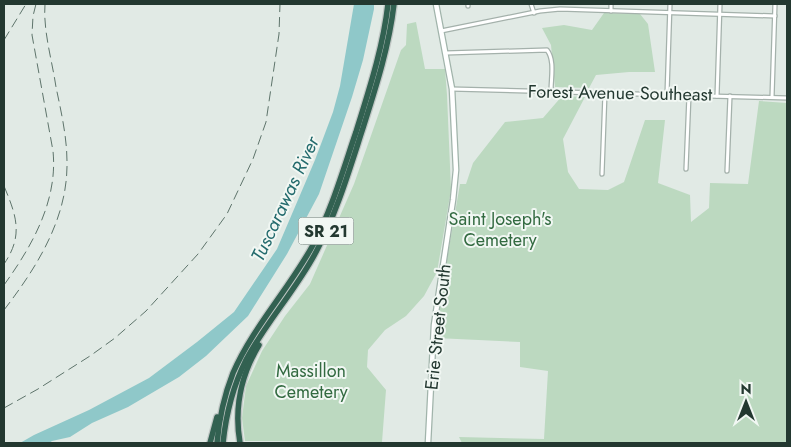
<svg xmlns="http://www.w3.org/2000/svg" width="791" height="447" viewBox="0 0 791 447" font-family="Jost,sans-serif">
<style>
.green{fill:#bcd9c0}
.water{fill:#8fc8c9}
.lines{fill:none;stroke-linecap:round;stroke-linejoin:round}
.minor-casing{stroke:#a4b1ab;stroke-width:5.5}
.secondary-casing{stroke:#a1b4ab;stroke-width:7}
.motorway-casing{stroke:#c1c7c5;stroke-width:8}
.minor{stroke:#fff;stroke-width:3}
.secondary{stroke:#fff;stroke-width:4.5}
.motorway{stroke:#326151;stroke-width:5.5}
.rail{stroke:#5e746b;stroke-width:1;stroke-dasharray:10 5;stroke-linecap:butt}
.labels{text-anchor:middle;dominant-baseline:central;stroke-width:4;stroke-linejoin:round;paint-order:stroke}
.shield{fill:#f1f7f3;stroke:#61716a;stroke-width:1}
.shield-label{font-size:16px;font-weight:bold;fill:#233830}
.street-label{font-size:18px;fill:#233830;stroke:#f1f7f3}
.park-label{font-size:18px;fill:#326a40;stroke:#f1f7f3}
.water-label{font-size:19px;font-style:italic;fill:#246b6d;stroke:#f1f7f3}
</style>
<rect width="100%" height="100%" fill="#e1eae5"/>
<g class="green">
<path d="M604,13L640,14L648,24L655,72H629L596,75L589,88L555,87L551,45L542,28L564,25L592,30Z"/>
<path d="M416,22L425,69H445L447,95L451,190L437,272L424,296L406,316L385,330L368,350L367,367L386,390L382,442L245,441L242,418L246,386L262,351L285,316L310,284L354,184L401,50L406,45L407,24Z"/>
<path d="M562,96L585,97L563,139L568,172L579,189L608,190L624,182L645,120H665L658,183L690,195L691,222L709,208L710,183L748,184L759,101L787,103V443H462L459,437L544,439L548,371L520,367V342L436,338L445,271L460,184H466L473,163L505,122L543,118Z"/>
</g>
<path class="water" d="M354,4H374V9L363,60L352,97L319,194L287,254L248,316L206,356L179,377L128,407L92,423L70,437L52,441L49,443H20L34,435L89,410L149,378L197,342L234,312L277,249L315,160L333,112L340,86Z"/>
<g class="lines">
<g class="minor-casing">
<g id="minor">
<path d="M468,4V6"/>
<path d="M531,4L534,13"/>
<path d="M611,11V4"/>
<path d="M441,31L540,11L560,9L775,16"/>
<path d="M446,53L547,50C555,60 551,78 551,91"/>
<path d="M452,89L787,98"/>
<path d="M667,94L670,4"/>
<path d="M717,96L720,4"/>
<path d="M772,97L775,4"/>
<path d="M686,169L689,95"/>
<path d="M727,171L730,96"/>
<path d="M602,174L605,93"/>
</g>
</g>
<g class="secondary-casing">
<path id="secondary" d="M428,443L434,325L453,200L456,170L452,89L436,4"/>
</g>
<g class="motorway-casing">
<g id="motorway">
<path d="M210,443L217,417"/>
<path d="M217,443C219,419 224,396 233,373C253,327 289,289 313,245C332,209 343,170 356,132C369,90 383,48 388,4"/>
<path d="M223,443C226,414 233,386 246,360C266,322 296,290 316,252C337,212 349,171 363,128C376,87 389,47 394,4"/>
<path d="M240,443C234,408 241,375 259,345"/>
</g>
</g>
<use href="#minor" class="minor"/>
<use href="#secondary" class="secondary"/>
<use href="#motorway" class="motorway"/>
<g class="rail">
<path d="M4,40L26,4"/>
<path d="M4,186C16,215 24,235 4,264"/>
<path d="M4,285C32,246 58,201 53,151L32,35L33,16L36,4"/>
<path d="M4,310C37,267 68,218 67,162C67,137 61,111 56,87C52,60 43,31 45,4"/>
<path d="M4,408L38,389L90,356L115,338L146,311L198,254L227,214L253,159L266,122L279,34L280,4"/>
</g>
</g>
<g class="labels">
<rect class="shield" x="298.5" y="217.5" width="55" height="27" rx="4"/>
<g class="shield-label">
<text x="326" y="231">SR 21</text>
</g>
<g class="street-label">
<text transform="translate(620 93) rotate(1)">Forest Avenue Southeast</text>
<text transform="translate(438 327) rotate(-84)">Erie Street South</text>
</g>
<g class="park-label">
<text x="500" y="219">Saint Joseph's<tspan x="500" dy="21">Cemetery</tspan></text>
<text x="311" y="371">Massillon<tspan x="311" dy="21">Cemetery</tspan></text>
</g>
<g class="water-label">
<text transform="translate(285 199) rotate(-65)">Tuscarawas River</text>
</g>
</g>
<rect width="791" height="447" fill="none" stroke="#233830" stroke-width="10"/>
<g transform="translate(746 402)" stroke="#f1f7f3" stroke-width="4" paint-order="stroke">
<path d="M0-4L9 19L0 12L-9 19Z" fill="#233830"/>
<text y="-8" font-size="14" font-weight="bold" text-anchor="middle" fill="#233830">N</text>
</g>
</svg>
